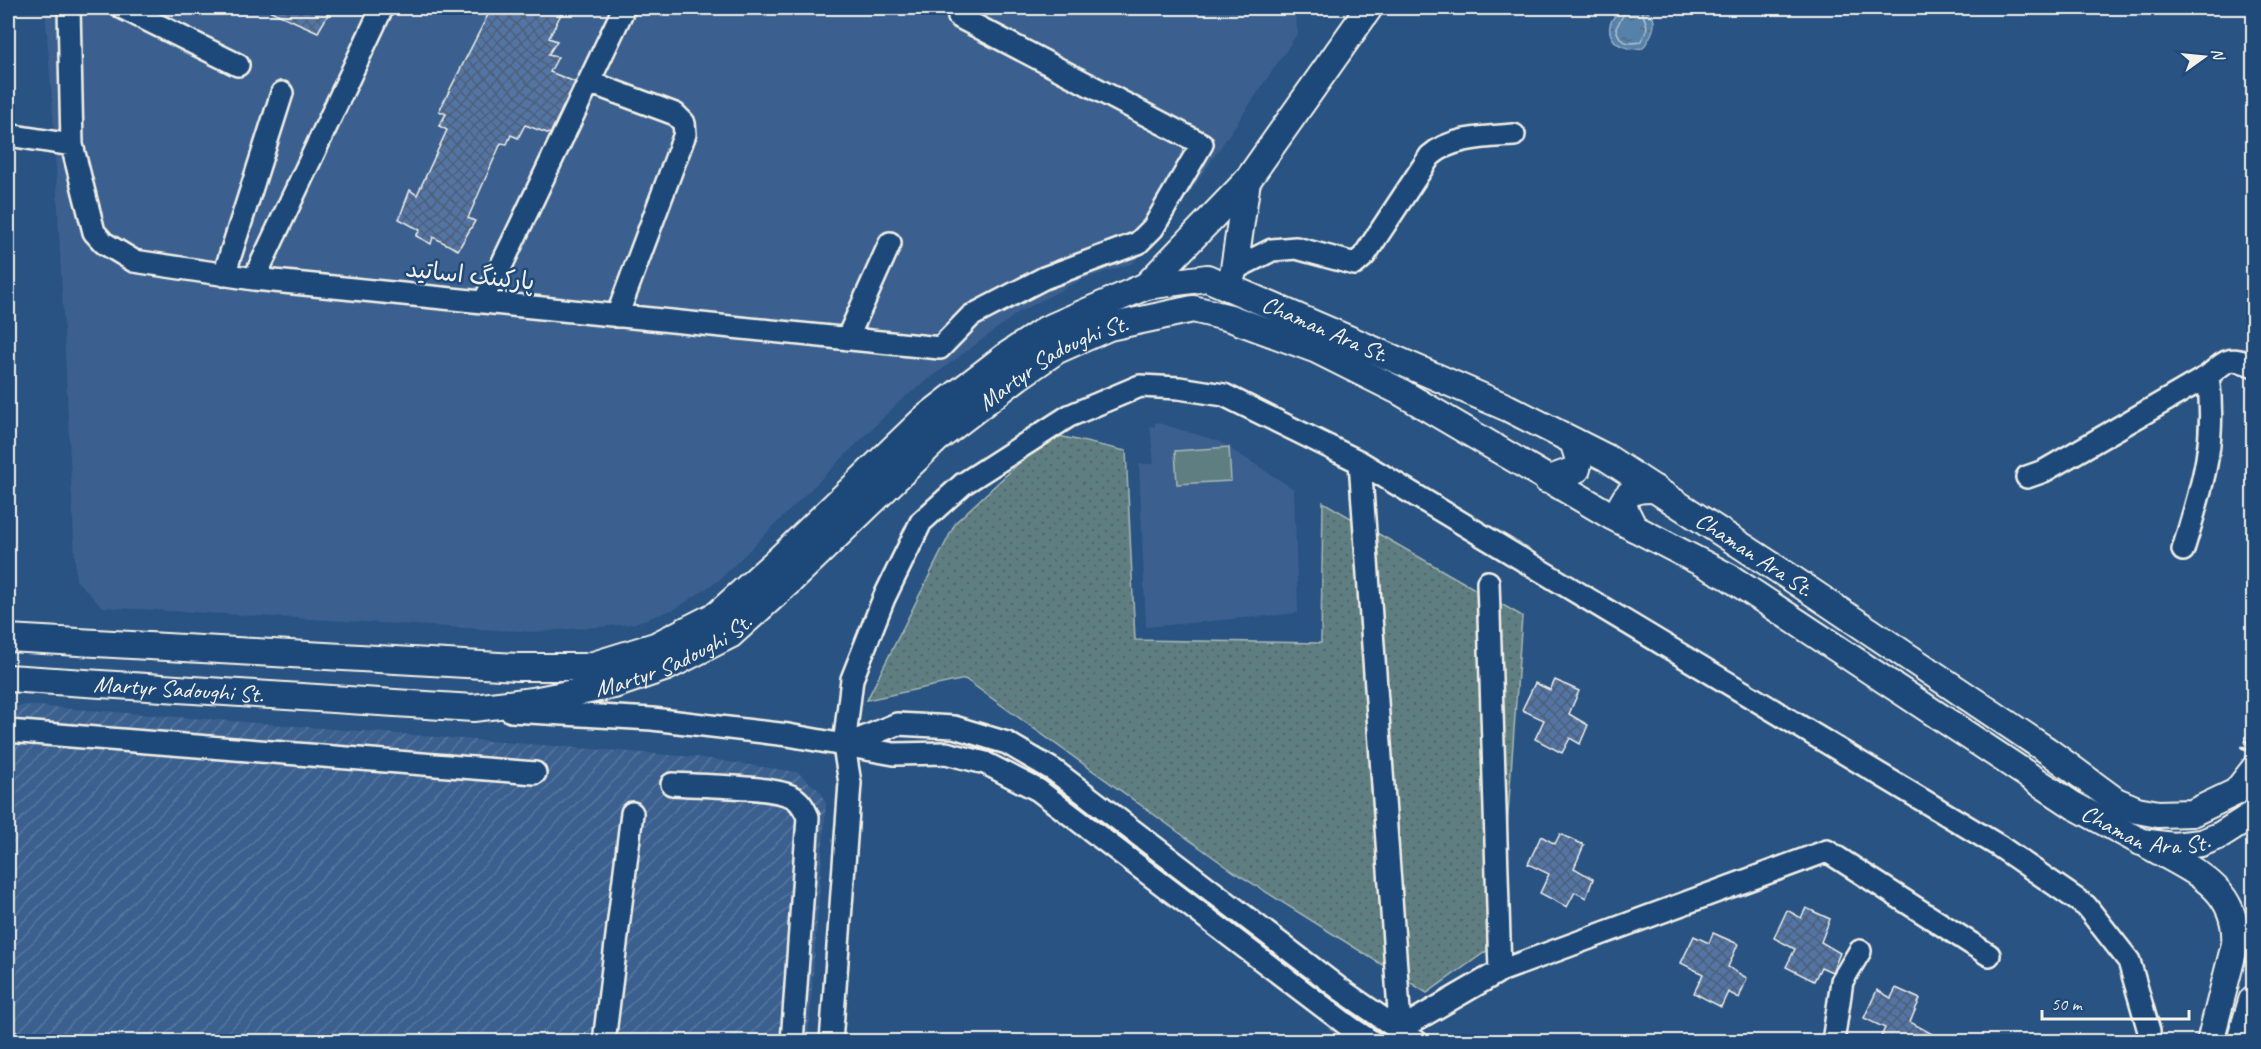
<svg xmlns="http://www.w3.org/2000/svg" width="2261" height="1049" font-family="Caveat,'Playpen Sans Arabic',sans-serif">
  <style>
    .built { fill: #3a608f }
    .industrial { fill: url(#industrial-furrows) }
    .green { fill: url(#green-dots); stroke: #a9b8b5; stroke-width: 1.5 }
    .pitch { fill: #5e7e82; stroke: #a9b8b5; stroke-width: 1.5 }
    .water { fill: url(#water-ripples); stroke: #96aec2; stroke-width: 1.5 }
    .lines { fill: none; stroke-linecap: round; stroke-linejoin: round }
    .shore { stroke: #b5c4cf; stroke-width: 1.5 }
    .building { fill: url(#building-cross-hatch); stroke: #f4f1e8; stroke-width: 1.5 }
    .minor-casing { stroke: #f4f1e8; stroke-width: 26 }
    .major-casing { stroke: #f4f1e8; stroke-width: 30 }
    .highway-casing { stroke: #f4f1e8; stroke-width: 34 }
    .path { stroke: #f4f1e8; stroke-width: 4; stroke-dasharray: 6 4.5; stroke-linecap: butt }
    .minor { stroke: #1f4a7a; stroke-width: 21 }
    .major { stroke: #1f4a7a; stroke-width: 26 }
    .highway { stroke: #1f4a7a; stroke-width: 30 }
    .labels { text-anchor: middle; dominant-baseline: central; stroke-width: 5; stroke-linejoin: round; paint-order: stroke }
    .street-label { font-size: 24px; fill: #f4f1e8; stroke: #1f4a7a }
  </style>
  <defs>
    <pattern id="industrial-furrows" width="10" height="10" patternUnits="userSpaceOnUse" patternTransform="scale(1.5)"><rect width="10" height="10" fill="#3a608f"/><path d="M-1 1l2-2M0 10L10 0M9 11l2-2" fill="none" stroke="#57779f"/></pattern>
    <pattern id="green-dots" width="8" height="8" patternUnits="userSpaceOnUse" patternTransform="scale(1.5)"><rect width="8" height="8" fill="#5e7e82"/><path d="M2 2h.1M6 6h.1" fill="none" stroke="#556667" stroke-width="1.8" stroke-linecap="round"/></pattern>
    <pattern id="water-ripples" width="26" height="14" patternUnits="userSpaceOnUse" patternTransform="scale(1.5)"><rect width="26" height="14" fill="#5781a9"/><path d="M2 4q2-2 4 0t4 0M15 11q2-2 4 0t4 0" fill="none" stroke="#516a81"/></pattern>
    <pattern id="building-cross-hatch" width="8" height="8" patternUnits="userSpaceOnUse" patternTransform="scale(1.5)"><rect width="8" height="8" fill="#5375a5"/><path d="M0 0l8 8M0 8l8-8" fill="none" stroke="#4e5e76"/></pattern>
  </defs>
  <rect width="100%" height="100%" fill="#295383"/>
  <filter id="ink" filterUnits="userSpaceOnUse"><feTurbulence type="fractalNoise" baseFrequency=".0167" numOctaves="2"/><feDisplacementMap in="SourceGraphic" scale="12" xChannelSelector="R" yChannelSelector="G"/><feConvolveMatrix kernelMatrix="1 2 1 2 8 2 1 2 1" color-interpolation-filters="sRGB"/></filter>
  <g filter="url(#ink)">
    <path class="built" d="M45 8H1294L1298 33 1163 232 1133 263 1081 280 1019 312 901 400 719 580 675 609 632 624 535 632 102 607 76 580 54 128Z
      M1155 422 1218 441 1294 489 1298 613 1146 627 1139 464H1154L1150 426 1155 427Z"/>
    <path class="industrial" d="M24 705 696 757 797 772 821 792 826 804 808 1041H8V708Z"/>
    <path class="green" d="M1050 434 1126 451 1135 640 1321 643 1323 502 1522 616 1499 942 1427 993 1234 872 965 679 867 700 956 522Z"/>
    <path class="pitch" d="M1229 447 1231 481 1177 484 1175 451Z"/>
    <path class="water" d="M1626 8C1658 8 1661 23 1643 48 1609 54 1597 21 1626 8Z"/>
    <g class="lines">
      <path class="shore" d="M1627 8 1616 28C1619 42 1627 45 1640 42 1653 25 1644 23 1641 8"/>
    </g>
    <path class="building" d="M264 8H332L318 32Z
      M497 8H564L549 38 557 41 548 55 558 57 550 72 575 82 550 134 525 125 518 138 511 135 507 144 501 143 468 218 475 221 458 250 433 237 431 244 416 236 420 230 399 219 410 190 417 195 447 130 439 126 446 114 439 111 490 11 496 13Z
      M1555 680 1579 691 1569 714 1588 725 1580 744 1570 738 1562 753 1535 739 1544 720 1522 710 1535 683 1550 690Z
      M1560 834 1584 845 1574 868 1593 879 1586 898 1575 892 1567 907 1540 893 1549 874 1528 864 1541 836 1555 844Z
      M1806 908 1830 919 1821 942 1840 953 1832 972 1821 967 1814 981 1786 967 1795 949 1774 938 1787 910 1801 918Z
      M1713 933 1738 944 1728 967 1747 978 1739 998 1728 992 1721 1007 1694 993 1703 974 1681 963 1694 936 1709 943Z
      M1896 988 1920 999 1910 1022 1945 1041H1879L1885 1028 1864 1018 1877 990 1891 998Z"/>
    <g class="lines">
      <defs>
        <path id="minor" d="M69 8 72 145 94 232 104 243 134 261 254 279 940 348 971 316 1044 278 1138 243 1153 228 1202 144 959 17
          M123 8 238 65
          M589 82 675 114 684 123 685 134 617 316
          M8 135 72 145
          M1234 269 1272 250 1296 248 1355 264 1364 256 1430 156C1451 137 1486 137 1514 135
          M224 275 282 93
          M254 279 382 8
          M484 302 624 8
          M847 339 890 243
          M1360 462 1401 1039
          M2027 477 2044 471 2208 376C2228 359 2229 356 2254 366
          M2183 550C2202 486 2217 444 2208 376
          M1488 582 1500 971
          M511 711 652 719 788 735 894 754 946 753 985 763 1038 790 1351 1028 1372 1042
          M8 731 535 773
          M844 746 897 724 954 727 1007 743 1055 771 1340 989 1417 1042
          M672 784C699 786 769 786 791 796 800 800 804 808 808 817L792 1042
          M1400 1029 1500 971 1827 851 1989 955
          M8 1041V1042
          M604 1042 632 813
          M831 1042 850 783 844 746 852 679 884 598 921 522 963 484 1069 416 1140 386 1179 388 1224 395 1360 462 1999 846 2086 906 2129 961 2149 1031 2148 1042
          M1833 1042 1842 981 1860 951"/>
        <g id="major">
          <path d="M1146 286 1247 181 1369 8"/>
          <path d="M1228 287 1234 269 1247 181"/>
          <path d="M1547 480 1577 469 1579 460 1573 441"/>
          <path d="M1634 528 1622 504C1629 489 1639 489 1655 489"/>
          <path id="s1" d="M8 638 518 667H587L655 646 718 614 779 559 924 419 1006 356 1045 330 1146 286 1207 278 1508 408 1607 458 1788 576 2048 751 2116 801 2137 810 2158 814 2192 813 2236 792 2254 769"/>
          <path id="s2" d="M8 678 473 708 533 701 614 685 667 667 730 635 792 579 937 439 1018 377 1057 350 1109 327 1193 309 1230 318 1317 350 1399 391 1613 517 1729 577 2073 805 2141 842 2173 846 2201 843 2221 835 2254 814"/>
          <path d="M2149 846C2192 870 2239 888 2235 944L2210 1042"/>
        </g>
        <path id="highway" d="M2242 1042 2254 1001"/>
      </defs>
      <use href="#minor" class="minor-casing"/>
      <use href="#major" class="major-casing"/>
      <use href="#highway" class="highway-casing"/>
      <path class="path" d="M2247 749 2242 747 2254 734"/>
      <use href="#minor" class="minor"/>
      <use href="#major" class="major"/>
      <use href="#highway" class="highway"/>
    </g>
  </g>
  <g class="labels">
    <g class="street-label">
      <text transform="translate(470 275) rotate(6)">پارکینگ اساتید</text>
      <text stroke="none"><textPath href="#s1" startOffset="1456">Chaman Ara St.</textPath></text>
      <text stroke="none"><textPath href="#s2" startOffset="1161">Martyr Sadoughi St.</textPath></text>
      <text stroke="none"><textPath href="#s1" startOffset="1942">Chaman Ara St.</textPath></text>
      <text stroke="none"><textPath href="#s2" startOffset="675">Martyr Sadoughi St.</textPath></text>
      <text stroke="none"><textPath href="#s2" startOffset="171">Martyr Sadoughi St.</textPath></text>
      <text stroke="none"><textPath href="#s2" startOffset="2406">Chaman Ara St.</textPath></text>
    </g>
  </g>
  <rect width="2261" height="1049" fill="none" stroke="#1f4a7a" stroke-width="30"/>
  <rect x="15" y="15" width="2231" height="1019" fill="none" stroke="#f4f1e8" stroke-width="2" filter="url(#ink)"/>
  <g transform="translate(2204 57) rotate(75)" stroke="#1f4a7a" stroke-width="4.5" paint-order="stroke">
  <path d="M0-4.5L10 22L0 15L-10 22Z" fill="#f4f1e8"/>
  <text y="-9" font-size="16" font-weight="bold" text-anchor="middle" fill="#f4f1e8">N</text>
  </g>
  <path d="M2042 1010v9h147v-9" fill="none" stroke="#f4f1e8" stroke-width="3"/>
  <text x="2051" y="1010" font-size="18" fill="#f4f1e8" stroke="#1f4a7a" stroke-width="4.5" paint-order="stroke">50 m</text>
</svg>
